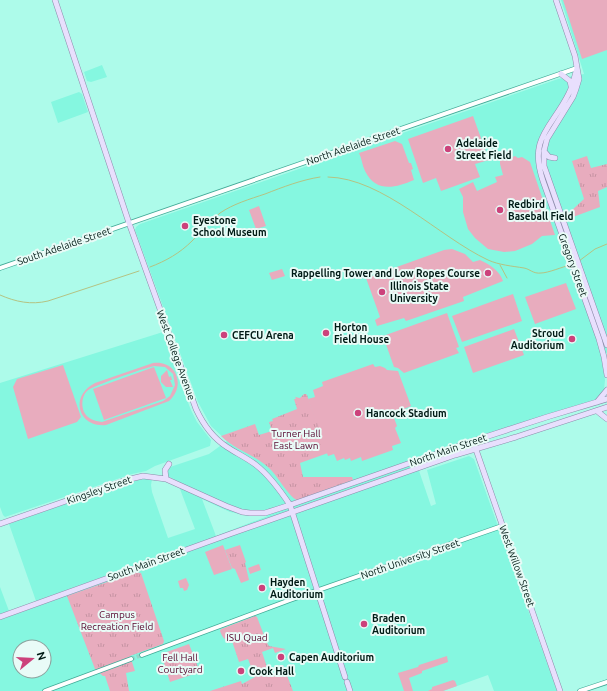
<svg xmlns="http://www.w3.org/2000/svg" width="607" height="691" font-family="Ubuntu,sans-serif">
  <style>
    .built { fill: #85f7e0; fill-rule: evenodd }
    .grass { fill: #e8acbe; fill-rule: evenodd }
    .park { fill: url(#park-tufts) }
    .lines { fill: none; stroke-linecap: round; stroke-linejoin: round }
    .stream { stroke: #b4c383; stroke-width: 1 }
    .minor-tunnel { stroke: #93d9ca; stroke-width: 4; stroke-dasharray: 4 2; stroke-linecap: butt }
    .minor-casing { stroke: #42aa97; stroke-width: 5.5 }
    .major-casing { stroke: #8c8caa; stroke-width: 6 }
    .minor { stroke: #fff; stroke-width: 4 }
    .major { stroke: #e8dffd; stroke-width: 5 }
    .poi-dot { fill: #cc427b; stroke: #e9fbf7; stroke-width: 1.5 }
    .labels { text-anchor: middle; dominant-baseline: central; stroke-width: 4; stroke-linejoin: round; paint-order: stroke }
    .poi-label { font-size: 10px; font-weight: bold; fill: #001a15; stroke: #e9fbf7; text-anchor: start }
    .street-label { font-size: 10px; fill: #001a15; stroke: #e9fbf7 }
    .park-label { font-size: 10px; fill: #55032b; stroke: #e9fbf7 }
  </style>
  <defs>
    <pattern id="park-tufts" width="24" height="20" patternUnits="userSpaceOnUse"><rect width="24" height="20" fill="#e8acbe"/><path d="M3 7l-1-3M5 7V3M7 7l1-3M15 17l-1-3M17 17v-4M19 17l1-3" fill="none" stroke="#c593a2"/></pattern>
  </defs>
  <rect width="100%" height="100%" fill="#adfbea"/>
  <path class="built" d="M561 0H607V353L601 356 605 380 604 390 598 399 589 403 415 459 431 506 436 504 427 470 469 456 474 459 557 691H494L488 675 443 691H0V620L121 576 119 571 36 601 9 524 128 482 145 479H152L151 485 152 492 168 538 195 529 177 481 168 476 167 471 170 467 209 454 227 441 211 426 198 402 135 230 136 227 140 224 558 79 584 74ZM202 499 230 512 250 516H268L216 536ZM20 647H44V671H20Z
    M102 65 107 77 91 82 87 81 84 72Z
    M79 92 82 94 88 112 58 123 51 102Z
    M163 332 177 375 191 410 197 422 211 440 210 446 155 466 146 471 132 474 5 517 3 515 0 507V383Z
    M0 587 9 611 0 614Z"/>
  <path class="grass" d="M563 0H607V50L582 59Z
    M473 116 489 160 475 164 480 177 441 191 436 178 423 183 408 139Z
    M395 141 402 144 409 163H411L413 169 411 170 414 180C395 188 376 193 365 171 362 165 362 159 359 153Z
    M503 156 505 160 515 156 518 158 522 157 530 162 555 235 542 236 532 244 515 251 504 252 488 249 475 238 468 229 463 212V197L459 189 473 182 477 191 497 182 495 177 503 175 500 164V158Z
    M259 206 266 226 256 229 249 210Z
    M452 249 465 254 473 262 480 260C489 264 500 271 503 281L463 297 464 301 406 321 404 318 377 326 375 320 380 317 366 278 444 250Z
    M282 269 285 276 272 280 269 273Z
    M566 283 576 309 535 324 525 297Z
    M513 294 522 321 462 342 452 316Z
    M447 313 459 347 456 348 459 353 404 373 398 368 394 367 383 336Z
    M514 329 524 355 473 373 464 347Z
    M153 363C177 360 186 386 169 401L106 425C78 428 69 396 95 383ZM154 366 165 367 173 374 175 385 170 396 163 401 102 422C94 421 88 419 84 412 81 405 82 396 87 391 94 385 142 369 154 366Z
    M373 364 375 367 380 366 385 368 387 370 398 371 411 406 404 409 403 415 394 418 397 426 395 428 401 443 392 446 393 450 362 461 361 457 351 461 350 458 345 460 344 458 337 461 334 454 328 456 308 399 315 397 313 390 323 386 322 382Z
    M63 365 81 417 77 422 28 439 13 387 17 379Z
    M154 367 166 398 104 420 93 389Z
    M167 370 169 377 171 376 172 380H170L173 387H166L161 382V376Z
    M223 545 232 569 214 575 205 552Z
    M447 656 448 662 422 671V673L409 678 413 691H404L398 673 418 667 419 665Z
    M453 680 455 681 457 686 443 691H428L432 689V687Z"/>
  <path class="park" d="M587 156 591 168 607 164V187L598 191 600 207 573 217 571 211 584 199 572 161Z
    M304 394H306L307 395 328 453 300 463 303 477H352L353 480 297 500C289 497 278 477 271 470 256 455 235 450 221 436L255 424 259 435 272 431 269 422 273 421 272 419 297 409 294 399H296L295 397 300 398Z
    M240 545 246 562 245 563 249 580 241 583 235 569 232 568 225 550Z
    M259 564 261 570 250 574 248 568Z
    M136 572 141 573 164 641 163 644 130 656 135 671 126 673 129 691H110L105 676H103L95 669 67 596Z
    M186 578 189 585 187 590 184 591 183 588H180L178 581Z
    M255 616 257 617 267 643 269 646 286 649 275 653 273 648 262 652 270 676 281 672 280 666 283 665 293 691H210L241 681 242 684 255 677 248 659 239 662 232 641C225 640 223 639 220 631L221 629Z
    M189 644 200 672 170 682 161 654Z"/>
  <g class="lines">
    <path class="stream" d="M328 177C383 178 439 237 488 260 499 265 512 266 524 268 530 269 533 274 541 273 548 273 562 267 570 265
      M579 261 595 249 607 244
      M500 265 507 278
      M150 267C166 261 180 253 192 241 202 232 209 222 220 213 233 204 250 199 265 194 283 187 301 180 320 177
      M0 295C16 302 31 305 48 301L139 271"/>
    <path class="minor-tunnel" d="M131 659 142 655"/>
    <defs>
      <path id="minor" d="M0 268 577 68
        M142 655 290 600 502 526
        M45 691 131 659
        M580 691 607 682"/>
      <path id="major" d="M55 0 129 223 196 409C203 424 213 438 227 447 236 453 247 458 256 465 270 476 280 490 290 505L345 677
        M556 0 575 56 579 79 576 89 573 97 547 139 544 151V166L607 345
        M577 69C574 77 573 86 569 93 552 128 528 137 543 181L599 339 604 357 607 375
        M561 74 570 81 571 86
        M544 151 549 157 555 158
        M597 402 607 390
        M597 411 607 419
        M473 441 560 691
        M166 479 165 470 169 464
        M0 524 126 480 143 476 166 479 226 506 242 512 250 513H265L290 505 473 441 547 417 607 399
        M0 617 230 534 455 455 516 437 607 407
        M347 682 350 691"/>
    </defs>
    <use href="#minor" class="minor-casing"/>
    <use href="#major" class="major-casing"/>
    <use href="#minor" class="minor"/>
    <use href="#major" class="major"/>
  </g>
  <g class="poi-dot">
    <circle cx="448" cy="149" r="4"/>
    <circle cx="500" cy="210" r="4"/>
    <circle cx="185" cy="226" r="4"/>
    <circle cx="488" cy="273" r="4"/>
    <circle cx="382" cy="292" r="4"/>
    <circle cx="326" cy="333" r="4"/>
    <circle cx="224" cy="335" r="4"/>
    <circle cx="572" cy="339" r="4"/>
    <circle cx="358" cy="413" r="4"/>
    <circle cx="262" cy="588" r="4"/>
    <circle cx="364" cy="624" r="4"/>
    <circle cx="281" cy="657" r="4"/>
    <circle cx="241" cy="671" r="4"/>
  </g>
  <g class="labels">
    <g class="poi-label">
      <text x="456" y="143">Adelaide<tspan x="456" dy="12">Street Field</tspan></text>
      <text x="508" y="204">Redbird<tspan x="508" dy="12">Baseball Field</tspan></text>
      <text x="193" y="220">Eyestone<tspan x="193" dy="12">School Museum</tspan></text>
      <text x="480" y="273" text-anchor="end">Rappelling Tower and Low Ropes Course</text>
      <text x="390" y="286">Illinois State<tspan x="390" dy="12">University</tspan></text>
      <text x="334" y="327">Horton<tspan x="334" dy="12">Field House</tspan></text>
      <text x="564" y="333" text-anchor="end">Stroud<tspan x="564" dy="12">Auditorium</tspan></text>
      <text x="232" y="335">CEFCU Arena</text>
      <text x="366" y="413">Hancock Stadium</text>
      <text x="270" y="582">Hayden<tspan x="270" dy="12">Auditorium</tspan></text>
      <text x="372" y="618">Braden<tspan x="372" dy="12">Auditorium</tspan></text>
      <text x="289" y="657">Capen Auditorium</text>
      <text x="249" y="671">Cook Hall</text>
    </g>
    <g class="street-label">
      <text transform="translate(353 146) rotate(-19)">North Adelaide Street</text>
      <text transform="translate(64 246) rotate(-19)">South Adelaide Street</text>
      <text transform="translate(573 265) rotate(70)">Gregory Street</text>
      <text transform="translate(176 355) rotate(70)">West College Avenue</text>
      <text transform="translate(448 450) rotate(-19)">North Main Street</text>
      <text transform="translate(99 490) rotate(-19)">Kingsley Street</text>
      <text transform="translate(410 559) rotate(-19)">North University Street</text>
      <text transform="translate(146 564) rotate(-20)">South Main Street</text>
      <text transform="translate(517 566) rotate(70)">West Willow Street</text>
    </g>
    <g class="park-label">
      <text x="296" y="433">Turner Hall<tspan x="296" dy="12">East Lawn</tspan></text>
      <text x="117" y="614">Campus<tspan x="117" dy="12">Recreation Field</tspan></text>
      <text x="247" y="637">ISU Quad</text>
      <text x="180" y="657">Fell Hall<tspan x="180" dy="12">Courtyard</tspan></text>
    </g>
  </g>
  <g transform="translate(32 659) rotate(72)"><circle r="19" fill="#e9fbf7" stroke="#8ca19d"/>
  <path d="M0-3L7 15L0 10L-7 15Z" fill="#cc427b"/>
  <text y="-6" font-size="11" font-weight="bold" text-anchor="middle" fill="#001a15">N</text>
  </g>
</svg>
